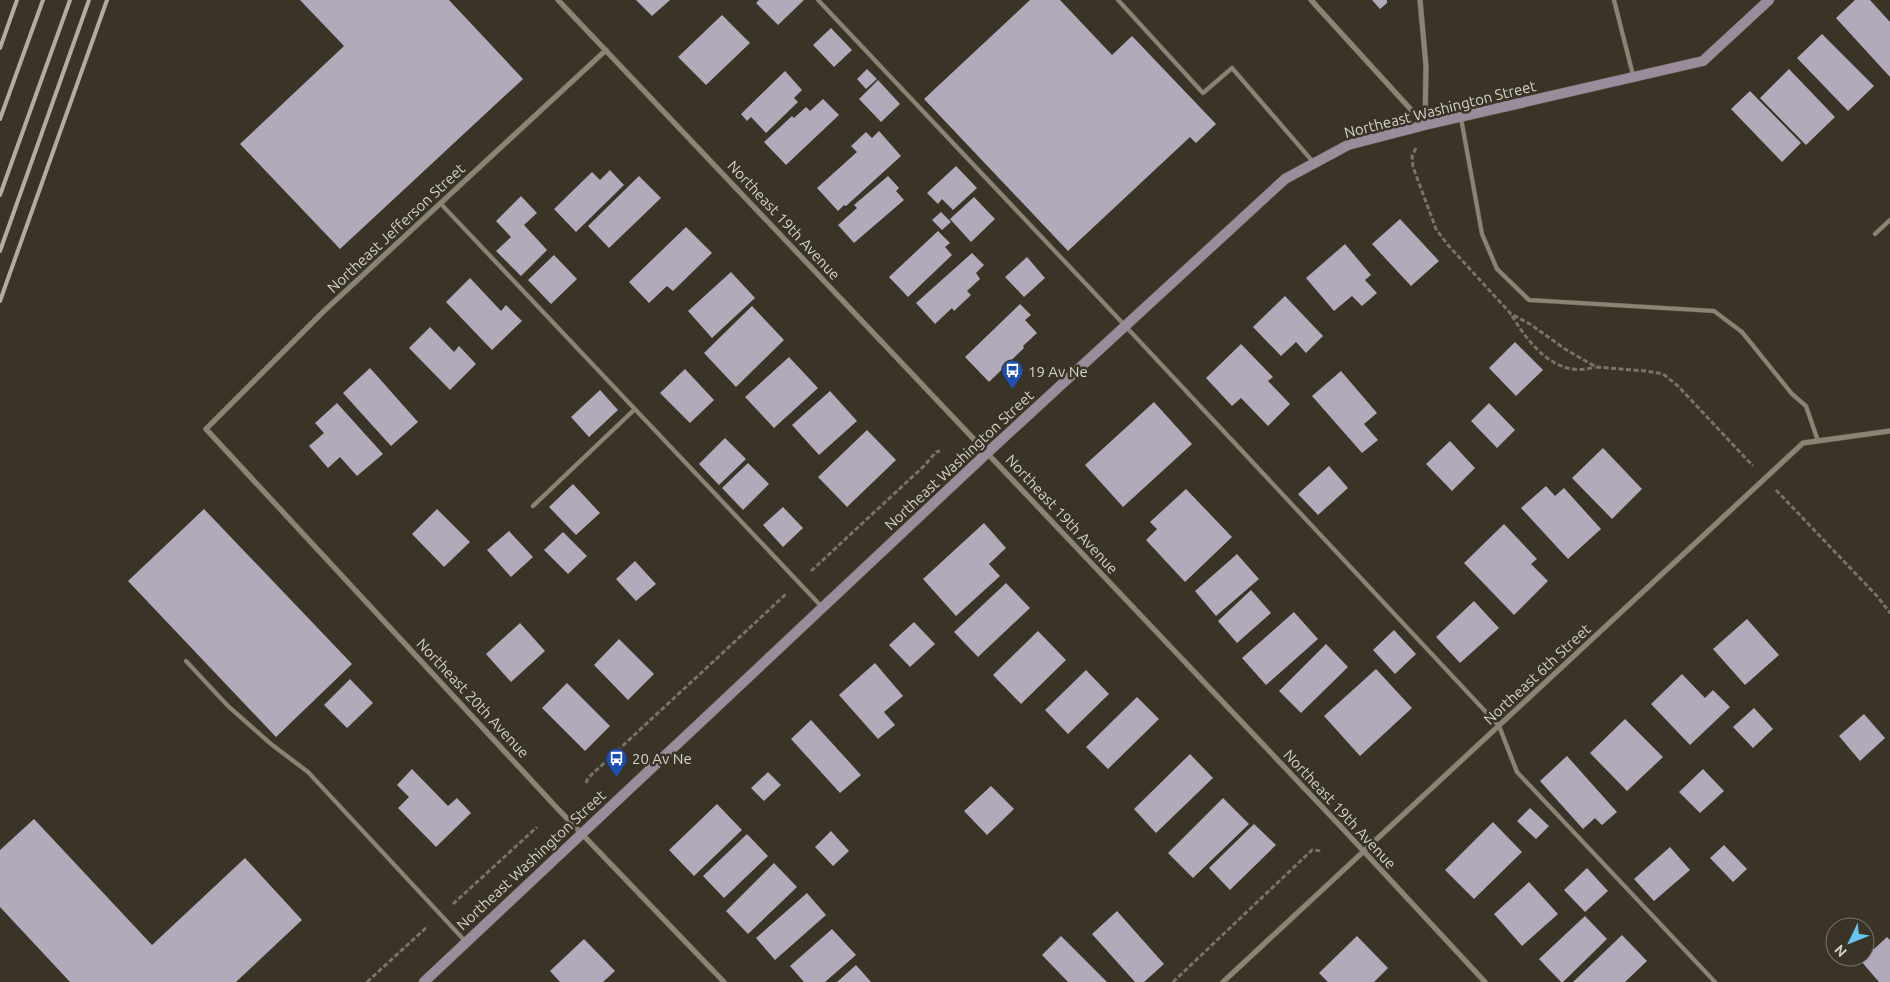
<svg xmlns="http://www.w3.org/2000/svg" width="1890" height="982" font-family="Ubuntu,sans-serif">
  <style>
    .building { fill: #b2aabb }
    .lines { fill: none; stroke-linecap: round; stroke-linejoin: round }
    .lane-casing { stroke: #565346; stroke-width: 5 }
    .street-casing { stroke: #565346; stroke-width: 6 }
    .secondary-casing { stroke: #565346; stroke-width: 11 }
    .path { stroke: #777367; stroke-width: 3; stroke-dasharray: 5 2.5; stroke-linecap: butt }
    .lane { stroke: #898473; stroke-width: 4 }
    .street { stroke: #898473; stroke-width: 5 }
    .secondary { stroke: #9b8c9b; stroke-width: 10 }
    .rail { stroke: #b1ada3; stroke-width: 4 }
    .labels { text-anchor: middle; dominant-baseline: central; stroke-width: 5; stroke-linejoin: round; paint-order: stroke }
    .street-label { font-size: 15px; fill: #d5d2c9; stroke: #393426 }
    .poi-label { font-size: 15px; fill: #d5d2c9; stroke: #393426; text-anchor: start }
  </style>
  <rect width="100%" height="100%" fill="#393426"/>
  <path class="building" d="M300 0H449L523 79 340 249 240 144 344 46Z
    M636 0H670L652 16Z
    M759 0H804L778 25 756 3Z
    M1030 0H1060L1112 55 1132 36 1216 124 1196 143 1190 137 1068 251 924 99Z
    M1372 0H1387V3L1380 9Z
    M1855 0H1870L1890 22V77L1836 18Z
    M722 15 750 43 706 85 678 57Z
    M831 28 852 50 834 67 813 45Z
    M1822 34 1874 86 1848 111 1797 58Z
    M867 69 877 79 866 89 857 79Z
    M1789 69 1835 117 1806 145 1760 98Z
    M785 71 802 90 794 98 798 102 766 133 751 117 747 121 741 114Z
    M878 80 900 104 881 122 859 99Z
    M1750 91 1801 143 1782 162 1731 109Z
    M823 99 839 115 786 165 764 142 792 116 794 118 806 107 810 111Z
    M879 131 901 156 846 206 844 205 838 211 817 188 857 152 851 146 866 132 872 138Z
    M956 166 977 188 953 210 942 199 938 204 927 193Z
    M610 170 624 185 576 232 554 209 592 172 600 180Z
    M639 176 661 198 609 248 588 226Z
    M888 176 899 188 896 191 904 200 854 243 838 225 857 208 854 205Z
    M521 196 537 213 524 225 547 250 521 276 496 251 511 237 496 221Z
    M974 197 995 219 971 242 950 219Z
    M941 212 951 222 942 230 932 220Z
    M1400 219 1439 261 1411 286 1372 244Z
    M686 227 712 253 673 291 667 286 649 303 629 282Z
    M938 231 950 243 945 247 952 255 908 297 889 277Z
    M1345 244 1371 275 1365 280 1377 293 1362 306 1352 296 1334 311 1306 278Z
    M972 253 984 265 976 273 980 279 967 291 971 295 954 311 952 308 935 324 916 303Z
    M554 255 577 279 551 304 528 280Z
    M1027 257 1045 278 1024 297 1005 277Z
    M731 272 755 298 712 338 688 311Z
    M470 278 501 311 506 305 522 321 492 350 446 302Z
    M1285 296 1323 336 1306 353 1296 342 1281 356 1253 327Z
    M1020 304 1031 315 1025 320 1037 333 1023 346 1024 348 989 382 965 357Z
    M752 306 784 340 736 387 704 353Z
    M430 327 454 352 459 346 476 364 450 390 409 348Z
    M1515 342 1543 370 1516 396 1489 368Z
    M1241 344 1273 377 1268 381 1290 404 1268 426 1241 398 1232 406 1206 378Z
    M789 357 818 388 774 428 745 397Z
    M370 368 418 422 391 446 343 393Z
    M685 369 714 400 690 423 660 393Z
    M1341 371 1377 413 1364 424 1378 440 1362 453 1312 396Z
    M600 390 618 410 589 437 571 417Z
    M830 391 857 421 819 455 792 425Z
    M1154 402 1192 444 1123 507 1085 465Z
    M337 403 383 454 357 476 340 457 328 468 309 446 324 433 315 423Z
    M1489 403 1515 430 1497 448 1471 421Z
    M867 430 896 460 847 507 818 477Z
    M725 438 746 459 719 485 699 464Z
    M1450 441 1475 468 1452 491 1426 464Z
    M1603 448 1642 489 1612 519 1572 478Z
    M748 463 769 484 743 510 722 488Z
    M1329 466 1348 488 1318 515 1298 494Z
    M573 484 600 513 576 535 549 507Z
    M1546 486 1555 496 1564 488 1601 529 1568 559 1521 508Z
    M1186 489 1232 537 1185 582 1146 540 1157 529 1150 522Z
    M783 507 803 528 783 547 763 525Z
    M204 509 352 664 276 737 128 581Z
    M437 509 470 542 444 567 412 534Z
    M984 523 1006 548 989 564 1000 576 956 616 923 579Z
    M1504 524 1537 559 1531 564 1548 581 1514 615 1464 563Z
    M509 531 533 557 511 577 487 550Z
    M563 532 587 556 568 574 544 550Z
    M1237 554 1259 579 1216 616 1195 591Z
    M635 561 656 584 636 601 616 579Z
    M1006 583 1030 608 978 657 954 632Z
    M1251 590 1271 613 1237 643 1218 621Z
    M1474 601 1499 628 1460 663 1436 637Z
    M1294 612 1318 639 1266 685 1242 658Z
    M1747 619 1779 655 1745 685 1713 649Z
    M914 622 935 644 910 667 889 645Z
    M520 623 545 651 511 682 486 654Z
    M1394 630 1416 654 1395 674 1373 650Z
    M1038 631 1066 660 1021 704 993 675Z
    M619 639 654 674 628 700 594 665Z
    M1326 644 1348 667 1301 713 1279 691Z
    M875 663 903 696 884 712 895 725 878 739 839 695Z
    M1376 669 1412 708 1360 756 1324 716Z
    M1086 670 1109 694 1068 734 1045 710Z
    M1682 674 1705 698 1713 690 1730 707 1690 745 1651 704Z
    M350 679 373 703 347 728 324 705Z
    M567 683 610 726 585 751 542 708Z
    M1137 697 1159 719 1108 769 1086 747Z
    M1754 708 1773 729 1753 748 1733 727Z
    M1864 714 1885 738 1860 761 1839 736Z
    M1625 719 1663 757 1627 791 1590 753Z
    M811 720 861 775 840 793 791 739Z
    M1190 754 1213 778 1156 833 1134 809Z
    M1567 756 1617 812 1602 825 1595 818 1583 829 1540 781Z
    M412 769 448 806 457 798 471 813 436 847 398 808 409 797 397 785Z
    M1703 769 1724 791 1700 813 1679 792Z
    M768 772 781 785 764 801 751 788Z
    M991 786 1014 809 987 835 964 811Z
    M1223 798 1249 824 1193 878 1168 853Z
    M717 804 742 830 694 876 669 850Z
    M1530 808 1549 826 1536 839 1517 821Z
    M34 819 152 945 245 858 302 920 236 982H70L0 907V850Z
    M1493 822 1522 852 1474 899 1445 870Z
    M1254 824 1276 845 1230 890 1209 868Z
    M831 831 849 851 833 866 815 847Z
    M747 834 768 856 724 898 703 876Z
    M1724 845 1747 869 1733 882 1710 858Z
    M1670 847 1690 870 1654 901 1634 879Z
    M774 863 797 887 748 934 726 911Z
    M1587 868 1608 891 1585 912 1564 890Z
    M1529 882 1558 914 1522 946 1494 914Z
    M807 893 826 915 775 960 756 938Z
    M1117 911 1164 964 1144 982H1135L1092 934Z
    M1585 916 1607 939 1563 982H1561L1539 959Z
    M832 929 856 955 825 982H804L790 966Z
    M1622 935 1647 961 1625 982H1573Z
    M1061 936 1107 982H1068L1042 955Z
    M1357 936 1388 968 1374 982H1328L1319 973Z
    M1887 937 1890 940V982H1879L1861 961Z
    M584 939 615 971 603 982H560L550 971Z
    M856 965 871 982H837Z"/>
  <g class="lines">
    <defs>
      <path id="lane" d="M818 0 1101 300 1499 726 1517 772 1715 982
        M1118 0 1203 93 1232 68 1314 163
        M1614 0 1633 75
        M1461 118 1482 234 1497 269 1529 300 1714 311 1742 332 1792 394 1806 406 1818 441
        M441 204 822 607
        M1875 234 1890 220
        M533 506 635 409
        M186 661 228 706 271 744 308 772 466 942"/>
      <path id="street" d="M558 0 1344 830 1485 982
        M1311 0 1425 125
        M1420 0 1426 66 1425 125
        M606 50 323 312 206 429 557 808 724 982
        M1223 982 1803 443 1890 431"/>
      <path id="secondary" d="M424 982 987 453 1285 179 1348 145 1425 125 1703 61 1769 0"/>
    </defs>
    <use href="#lane" class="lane-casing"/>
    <use href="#street" class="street-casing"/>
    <use href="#secondary" class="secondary-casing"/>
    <path class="path" d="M1416 148 1412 156 1413 167 1436 229 1448 245 1511 314 1530 324 1565 349 1596 367 1646 371 1663 374 1678 386 1753 466
      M1512 316C1530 345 1556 379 1595 367
      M1776 490 1877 596 1890 613
      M811 571 924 466 936 452 940 451
      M586 783 588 778 786 594
      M453 904 537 827
      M367 982 428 926
      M1173 982 1312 850 1322 851"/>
    <use href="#lane" class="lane"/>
    <use href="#street" class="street"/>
    <use href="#secondary" class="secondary"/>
    <path class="rail" d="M0 48 17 0
      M0 119 43 0
      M0 195 70 0
      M0 251 89 0
      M0 301 107 0"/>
  </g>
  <defs>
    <symbol id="bus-pin" viewBox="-11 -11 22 30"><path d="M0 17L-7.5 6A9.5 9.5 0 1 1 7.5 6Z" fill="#1a4fb4" stroke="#393426"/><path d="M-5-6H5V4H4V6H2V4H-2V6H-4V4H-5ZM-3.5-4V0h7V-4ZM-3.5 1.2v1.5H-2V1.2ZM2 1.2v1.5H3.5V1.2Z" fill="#fff"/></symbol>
  </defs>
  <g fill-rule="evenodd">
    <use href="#bus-pin" x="1000" y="358" width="25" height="34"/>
    <use href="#bus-pin" x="604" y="746" width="25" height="34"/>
  </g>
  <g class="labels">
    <g class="street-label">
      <text transform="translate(1440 109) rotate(-14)">Northeast Washington Street</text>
      <text transform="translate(784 220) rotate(47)">Northeast 19th Avenue</text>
      <text transform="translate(396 228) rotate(-43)">Northeast Jefferson Street</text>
      <text transform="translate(959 460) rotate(-43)">Northeast Washington Street</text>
      <text transform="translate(1062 514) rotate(47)">Northeast 19th Avenue</text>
      <text transform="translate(1537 674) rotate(-43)">Northeast 6th Street</text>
      <text transform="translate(473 698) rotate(47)">Northeast 20th Avenue</text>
      <text transform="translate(1340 809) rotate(47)">Northeast 19th Avenue</text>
      <text transform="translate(531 860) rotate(-43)">Northeast Washington Street</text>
    </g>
    <g class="poi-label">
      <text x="1028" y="371">19 Av Ne</text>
      <text x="632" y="758">20 Av Ne</text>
    </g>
  </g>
  <g transform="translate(1850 942) rotate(227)"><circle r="24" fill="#393426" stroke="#777367"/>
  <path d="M0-4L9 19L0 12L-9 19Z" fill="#66c4ef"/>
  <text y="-8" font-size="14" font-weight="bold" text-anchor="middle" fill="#d5d2c9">N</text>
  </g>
</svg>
